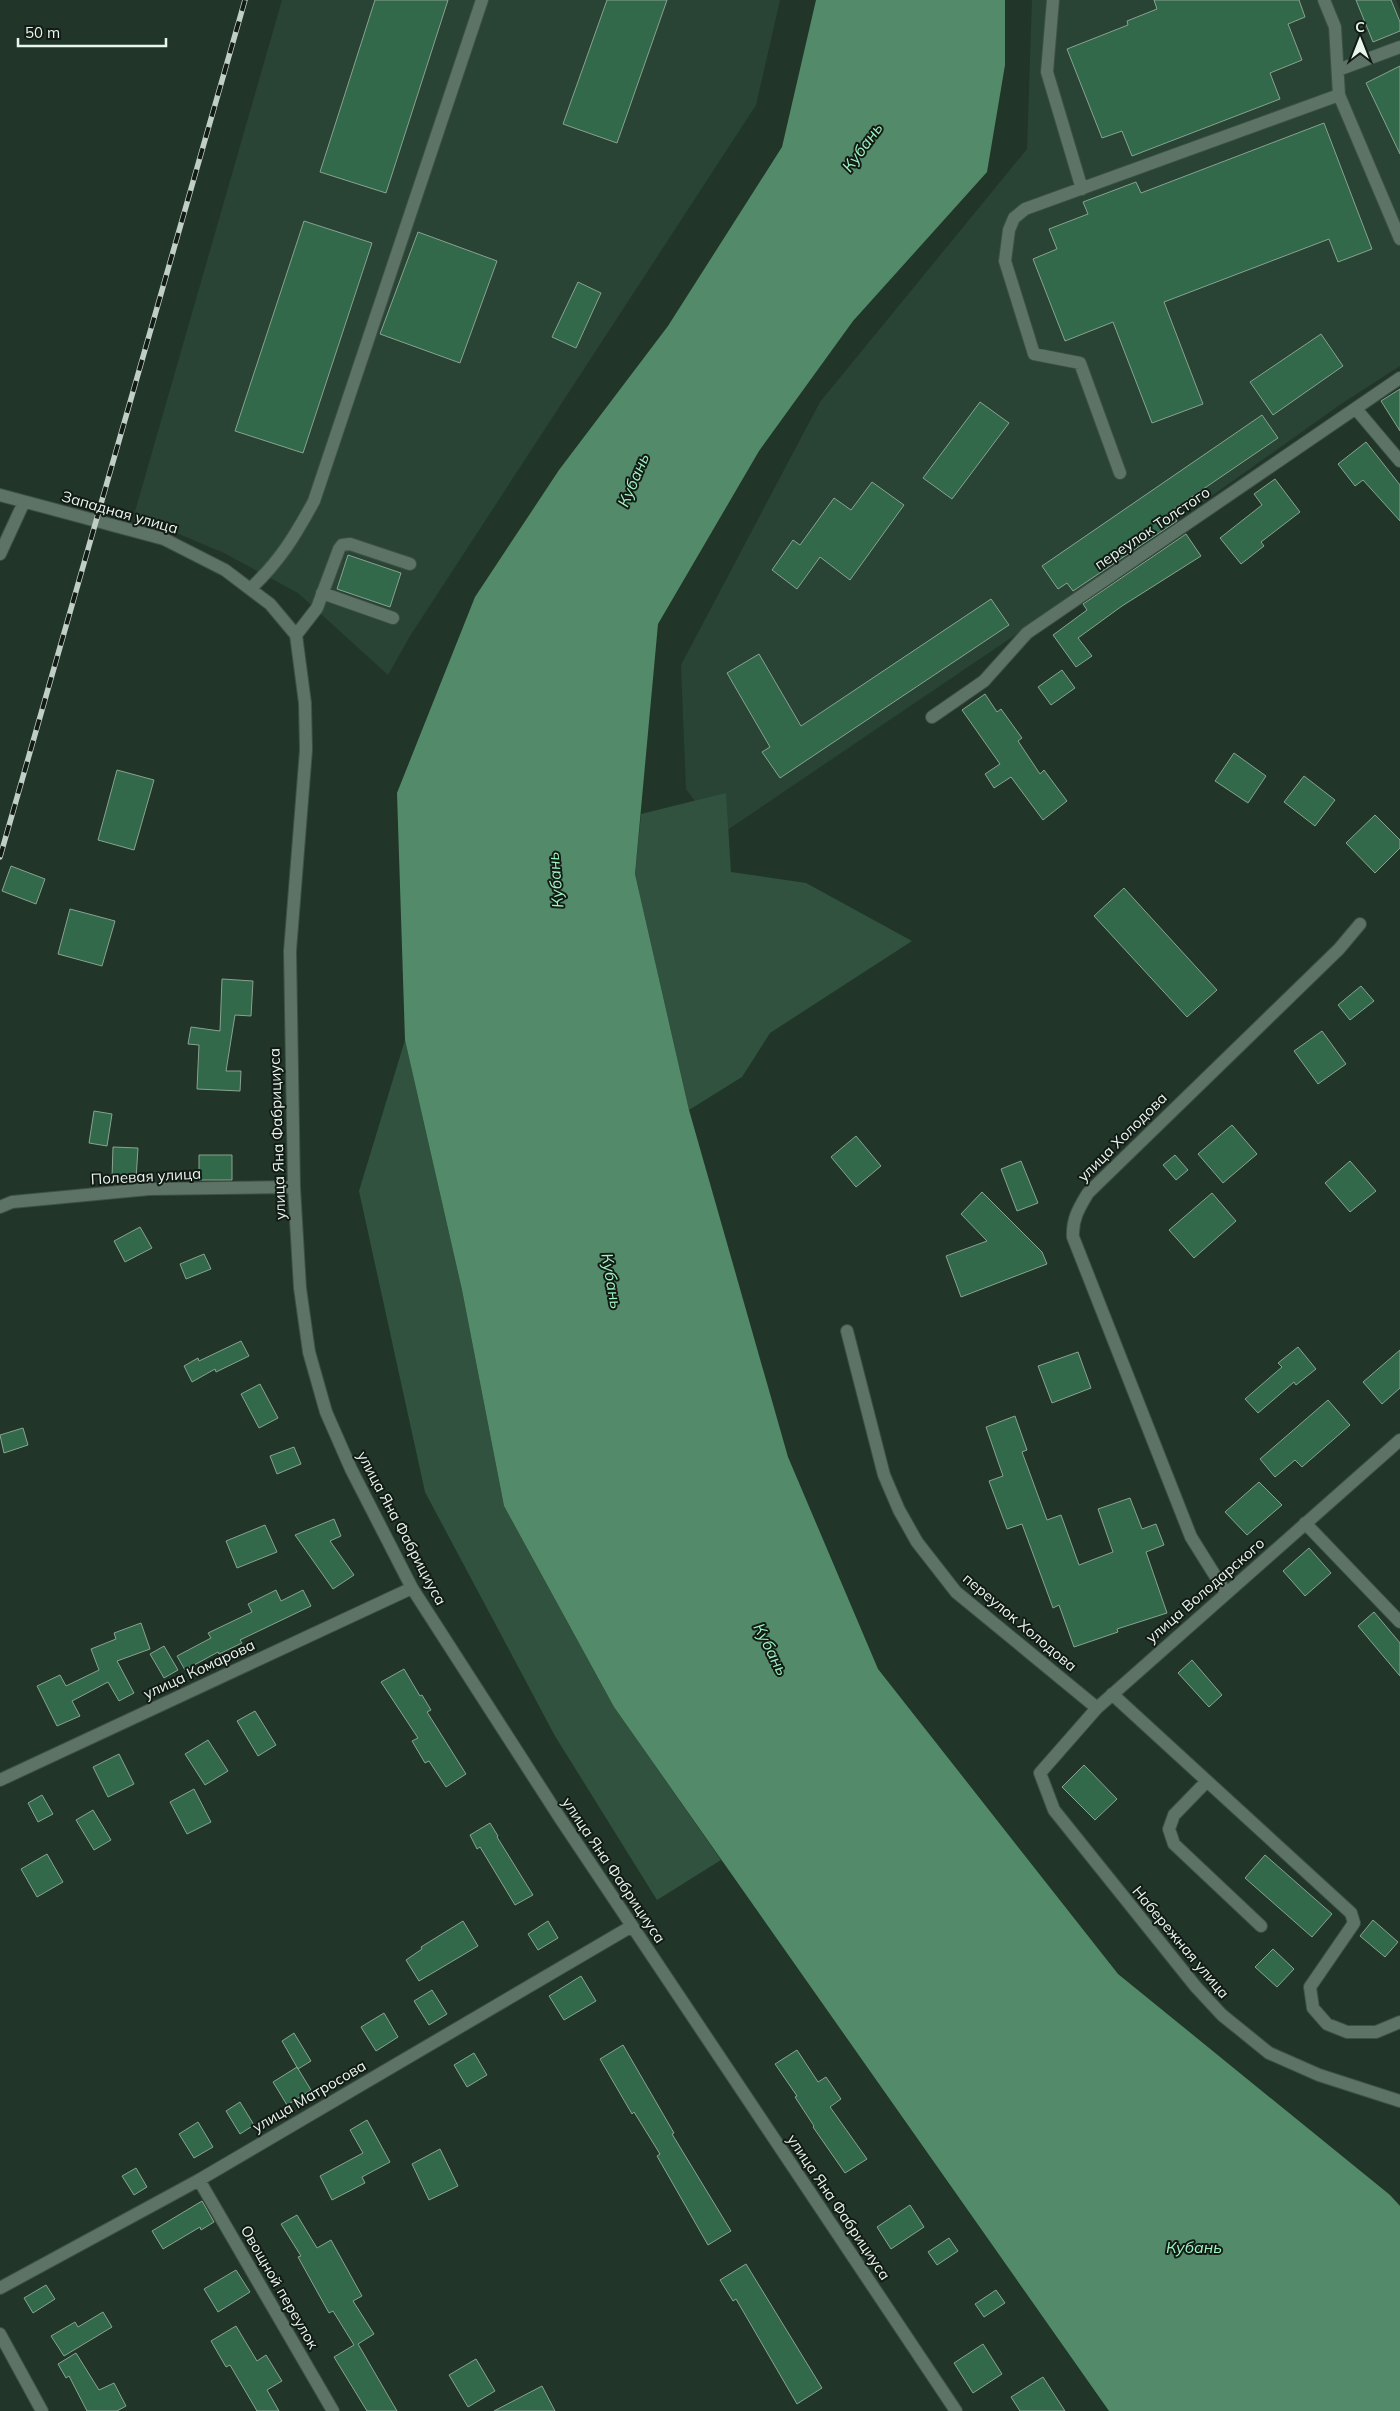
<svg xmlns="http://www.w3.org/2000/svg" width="1400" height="2411" font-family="Mulish,sans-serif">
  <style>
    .built { fill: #294434 }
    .green { fill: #30523e }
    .water { fill: #538b6a }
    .building { fill: #31694a; stroke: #8aa292 }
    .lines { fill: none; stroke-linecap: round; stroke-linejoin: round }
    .minor-casing { stroke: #3d5145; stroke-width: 14 }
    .minor { stroke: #5c7365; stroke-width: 12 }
    .rail-casing { stroke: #c0cfc6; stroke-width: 5.5 }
    .rail { stroke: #121b15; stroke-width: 4; stroke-dasharray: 11; stroke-linecap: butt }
    .labels { text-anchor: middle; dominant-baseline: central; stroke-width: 4; stroke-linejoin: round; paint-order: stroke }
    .street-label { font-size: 15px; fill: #e9f6ee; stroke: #121b15 }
    .water-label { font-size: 16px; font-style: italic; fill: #a0f5c2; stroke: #121b15 }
  </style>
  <rect width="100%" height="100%" fill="#213629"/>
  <path class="built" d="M282 0H780L756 105 410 636 388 675 298 593 224 553 134 515Z
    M1032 0H1396L1400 10V366L1341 404 1037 620 720 835 686 789 681 665 820 402 1027 149Z"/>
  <path class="green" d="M726 793 731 872 806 883 912 941 770 1033 742 1077 689 1110 635 874 641 814Z
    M405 1040 462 1290 504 1506 614 1707 721 1860 657 1900 555 1736 425 1492 359 1191Z"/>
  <path class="water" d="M816 0H1005V65L987 172 853 321 759 451 658 624 635 874 689 1110 788 1457 878 1669 1118 1974 1390 2195 1400 2206V2411H1109L614 1707 504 1506 462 1290 405 1040 397 793 475 597 559 470 668 326 782 147Z"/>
  <path class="building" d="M375 0H448L386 193 320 172Z
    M607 0H667L617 143 563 124Z
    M1154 0H1299L1305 17 1288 24 1302 60 1270 73 1280 99 1132 156 1122 131 1102 138 1067 49 1128 25 1127 21 1157 9Z
    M1356 0H1391L1400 22V31L1373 42Z
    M1400 66V154L1366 83Z
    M1324 123 1372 249 1338 262 1329 239 1164 302 1203 404 1152 423 1113 322 1065 341 1033 259 1057 249 1049 229 1088 214 1083 202 1136 182 1141 193Z
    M304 221 372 243 303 453 235 431Z
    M418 232 497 261 460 363 380 334Z
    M578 282 601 293 576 348 552 337Z
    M1321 334 1343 366 1273 415 1250 382Z
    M1400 389V431L1381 401Z
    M980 402 1009 423 952 499 923 478Z
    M1262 415 1278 438 1171 511 1177 521 1073 591 1067 583 1058 589 1042 566Z
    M1366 442 1400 485V521L1363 480 1355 486 1338 464Z
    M1275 479 1300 512 1261 542 1264 546 1241 564 1220 538 1262 505 1254 494Z
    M872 482 904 505 850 580 820 557 797 589 772 570 793 540 800 545 834 498 851 510Z
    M1186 534 1201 556 1122 606 1078 638 1092 656 1076 667 1053 635 1087 610 1083 604Z
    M348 555 401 573 390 607 337 589Z
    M991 599 1009 625 780 778 762 752 770 747 727 673 759 654 801 726Z
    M1062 670 1075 688 1051 705 1038 687Z
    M985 694 997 712 1001 709 1022 738 1018 741 1040 774 1044 770 1067 801 1043 820 1011 777 994 788 985 774 1000 764 962 710Z
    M1234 753 1266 776 1248 803 1215 781Z
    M117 770 154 780 134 850 98 840Z
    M1304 776 1335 800 1315 826 1284 802Z
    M1375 815 1400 840V848L1375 873 1346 843Z
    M11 866 45 879 36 904 2 891Z
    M1124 888 1217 990 1187 1017 1094 916Z
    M70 909 115 921 102 966 58 954Z
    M222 979 253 981 251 1016 235 1015 226 1071H241L240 1091 197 1089 199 1045 188 1044 191 1027 220 1031Z
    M1361 986 1374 1001 1350 1020 1338 1005Z
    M1322 1031 1346 1064 1318 1084 1294 1051Z
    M94 1111 112 1114 107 1146 89 1143Z
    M1232 1125 1257 1154 1223 1183 1198 1154Z
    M856 1136 881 1166 856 1187 831 1157Z
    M113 1147 138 1148 136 1179 112 1178Z
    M199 1155H232V1180H199Z
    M1175 1155 1188 1170 1176 1180 1163 1165Z
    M1021 1161 1038 1203 1017 1211 1001 1169Z
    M1350 1161 1376 1191 1350 1212 1325 1183Z
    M982 1192 1042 1252 1047 1264 961 1297 946 1256 987 1241 961 1214Z
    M1212 1193 1236 1221 1194 1258 1169 1230Z
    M140 1227 152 1248 125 1262 114 1241Z
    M204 1254 211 1269 186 1279 180 1264Z
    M241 1341 249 1356 216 1372 215 1369 192 1382 184 1366 198 1358 199 1361Z
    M1298 1347 1316 1369 1296 1385 1294 1382 1258 1413 1245 1399 1282 1367 1278 1363Z
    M1400 1350V1388L1382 1404 1363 1382Z
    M1078 1352 1091 1388 1052 1403 1038 1366Z
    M260 1384 278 1418 259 1428 241 1394Z
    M1328 1400 1350 1425 1302 1467 1295 1460 1275 1477 1260 1459Z
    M1015 1416 1027 1450 1022 1452 1047 1520 1061 1515 1079 1565 1113 1552 1098 1509 1130 1498 1142 1529 1156 1524 1164 1545 1146 1552 1167 1613 1117 1629 1118 1632 1074 1647 1059 1605 1053 1608 1022 1524 1007 1529 989 1481 1003 1476 986 1427Z
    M23 1428 28 1445 4 1453 0 1435Z
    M294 1447 301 1464 277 1474 270 1456Z
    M1259 1482 1282 1505 1247 1535 1225 1512Z
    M334 1519 341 1536 330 1541 354 1575 333 1589 295 1535Z
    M265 1525 277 1552 237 1568 226 1541Z
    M1309 1548 1331 1573 1305 1596 1283 1571Z
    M276 1590 281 1601 303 1590 311 1606 240 1640 242 1643 219 1654 218 1652 185 1670 177 1656 211 1638 208 1633 252 1612 248 1604Z
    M1374 1612 1400 1643V1676L1358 1626Z
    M141 1623 150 1649 117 1661 134 1693 119 1701 108 1682 72 1701 80 1716 57 1726 37 1686 60 1675 66 1686 99 1670 91 1649 116 1639 114 1633Z
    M164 1646 178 1670 164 1678 150 1654Z
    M1192 1660 1222 1695 1209 1707 1178 1673Z
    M404 1669 420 1696 422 1695 431 1710 427 1712 466 1774 446 1787 429 1761 425 1763 412 1741 418 1738 381 1682Z
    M255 1711 276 1745 258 1756 237 1721Z
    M208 1740 228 1771 205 1785 185 1754Z
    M119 1754 134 1784 108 1797 93 1767Z
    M1084 1765 1117 1799 1095 1820 1062 1787Z
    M194 1789 211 1822 187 1834 170 1802Z
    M42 1795 53 1814 38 1822 28 1803Z
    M93 1810 111 1840 94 1850 76 1820Z
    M490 1823 498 1836 497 1837 533 1895 515 1905 480 1847 477 1849 470 1835Z
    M47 1854 63 1882 37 1897 21 1869Z
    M1265 1855 1332 1914 1312 1937 1245 1878Z
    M1373 1920 1398 1942 1385 1957 1360 1936Z
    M463 1921 478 1946 419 1981 406 1960 422 1949 421 1947Z
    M548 1921 558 1938 538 1950 528 1934Z
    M1273 1949 1294 1969 1277 1987 1255 1967Z
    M581 1976 596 2001 564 2020 549 1996Z
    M432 1990 447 2014 429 2025 414 2001Z
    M384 2013 398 2037 376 2051 361 2027Z
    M294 2033 311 2061 298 2069 282 2041Z
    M623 2045 674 2133 672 2134 731 2231 708 2245 657 2156 660 2154 634 2112 632 2114 600 2059Z
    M797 2050 818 2082 826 2077 841 2099 830 2107 867 2159 845 2173 813 2127 814 2126 795 2097 797 2096 775 2064Z
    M474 2053 487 2075 467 2087 454 2065Z
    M297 2067 311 2090 287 2105 273 2082Z
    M240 2102 254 2125 240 2134 226 2111Z
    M367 2120 390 2162 362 2177 365 2183 332 2200 320 2176 363 2153 350 2130Z
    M198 2122 213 2147 194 2158 179 2134Z
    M440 2149 458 2186 429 2200 412 2164Z
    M136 2168 147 2187 134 2195 122 2176Z
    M202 2201 214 2222 201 2230 200 2227 163 2249 152 2231Z
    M910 2205 924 2227 891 2249 877 2227Z
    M297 2215 317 2248 331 2240 362 2296 353 2301 374 2334 358 2344 397 2411H367L334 2357 354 2345 333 2311 329 2313 298 2257 301 2256 281 2224Z
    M949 2238 958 2251 937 2265 928 2252Z
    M746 2264 822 2388 797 2404 736 2299 733 2301 720 2280Z
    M236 2270 250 2292 218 2312 204 2289Z
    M46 2285 55 2299 33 2313 24 2298Z
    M996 2290 1005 2303 984 2317 975 2304Z
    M103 2312 112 2327 64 2356 51 2336 75 2322 78 2327Z
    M236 2326 257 2361 266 2355 282 2381 267 2390 279 2411H257L230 2365 226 2367 211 2341Z
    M983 2344 1002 2374 973 2393 954 2363Z
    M76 2353 99 2390 114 2383 126 2406 117 2411H87L69 2376 66 2378 58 2364Z
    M476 2359 495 2391 468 2407 449 2375Z
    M1043 2377 1065 2411H1020L1011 2397Z
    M542 2386 555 2411H494Z"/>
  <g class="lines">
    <defs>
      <path id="minor" d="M1053 0 1047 72 1082 189
        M1324 0 1335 27 1339 95 1400 239
        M1338 70 1400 47
        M1356 409 1400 461
        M1120 473 1080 363 1034 354 1005 261 1009 230 1014 218 1025 209 1339 95
        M0 495 164 539 225 570 270 604 296 635 305 703 306 750 290 951 294 1187 300 1288 309 1352 326 1412 351 1469 412 1588 560 1818 956 2411
        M0 554 24 502
        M250 589C280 561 295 536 314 501L482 0
        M322 593 393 618
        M296 635 317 608 339 549 342 545 350 544 410 564
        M932 717 984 681 1027 633 1400 378
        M0 1207 12 1202 149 1189 294 1187
        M847 1331 884 1475 899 1510 917 1542 956 1592 1097 1708
        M1400 1440 1097 1708 1040 1773 1054 1810 1196 1987 1222 2015 1269 2053 1319 2075 1400 2101
        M1305 1523 1400 1622
        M1226 1593 1191 1537 1073 1237C1072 1219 1079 1208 1088 1193L1339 949 1360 924
        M1112 1694 1351 1913 1354 1923 1310 1987 1313 2008 1327 2024 1347 2032H1376L1400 2022
        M0 1780 412 1588
        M1207 1781 1174 1815 1169 1829 1174 1844 1261 1926
        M199 2180 333 2411
        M0 2288 199 2180 632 1926
        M0 2334 42 2411"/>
    </defs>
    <use href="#minor" class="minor-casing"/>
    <use href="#minor" class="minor"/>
    <defs>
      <path id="rail" d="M0 857 245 0"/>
    </defs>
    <use href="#rail" class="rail-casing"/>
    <use href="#rail" class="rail"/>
  </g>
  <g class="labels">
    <g class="street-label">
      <text transform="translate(120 512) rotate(16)">Западная улица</text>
      <text transform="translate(1152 528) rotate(-34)">переулок Толстого</text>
      <text transform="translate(277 1134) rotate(-92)">улица Яна Фабрициуса</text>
      <text transform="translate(1122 1137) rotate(-45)">улица Холодова</text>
      <text transform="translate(146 1176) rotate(-3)">Полевая улица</text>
      <text transform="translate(402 1528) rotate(62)">улица Яна Фабрициуса</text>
      <text transform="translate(1205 1590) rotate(-41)">улица Володарского</text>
      <text transform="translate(1020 1622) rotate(40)">переулок Холодова</text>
      <text transform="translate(199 1669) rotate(-25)">улица Комарова</text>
      <text transform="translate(614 1870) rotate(56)">улица Яна Фабрициуса</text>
      <text transform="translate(1181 1942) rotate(50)">Набережная улица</text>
      <text transform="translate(309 2096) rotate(-30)">улица Матросова</text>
      <text transform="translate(839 2207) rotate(56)">улица Яна Фабрициуса</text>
      <text transform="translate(280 2287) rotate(60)">Овощной переулок</text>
    </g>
    <g class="water-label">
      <text transform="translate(862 147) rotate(-54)">Кубань</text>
      <text transform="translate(633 480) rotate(-67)">Кубань</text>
      <text transform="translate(555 880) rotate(-95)">Кубань</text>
      <text transform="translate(612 1281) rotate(80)">Кубань</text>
      <text transform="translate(771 1649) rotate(63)">Кубань</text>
      <text x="1194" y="2247">Кубань</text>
    </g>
  </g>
  <g transform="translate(1360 40)" stroke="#121b15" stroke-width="4" paint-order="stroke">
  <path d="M0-4L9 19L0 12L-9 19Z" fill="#e9f6ee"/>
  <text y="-8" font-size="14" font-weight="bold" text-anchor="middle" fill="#e9f6ee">С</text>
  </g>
  <path d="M18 38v8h148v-8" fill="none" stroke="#e9f6ee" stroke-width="2.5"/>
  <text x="25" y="38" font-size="15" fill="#e9f6ee" stroke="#121b15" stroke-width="4" paint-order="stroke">50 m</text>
</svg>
